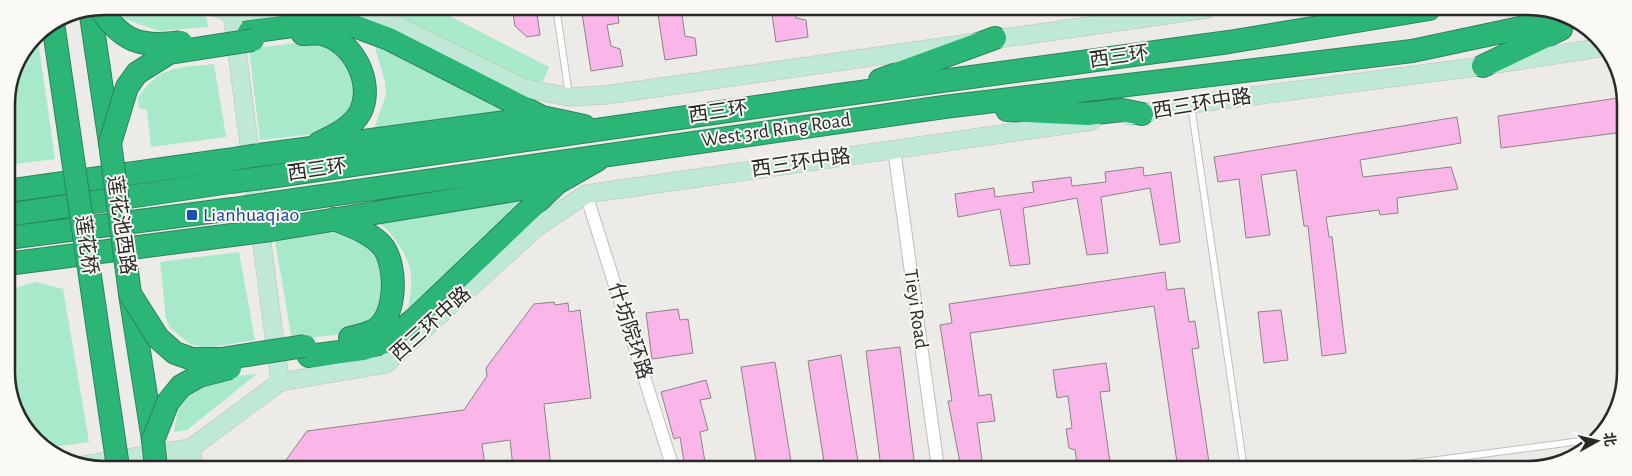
<svg xmlns="http://www.w3.org/2000/svg" width="1632" height="476" font-family="'Alegreya Sans','Noto Sans SC',sans-serif">
  <style>
    .green { fill: #a7e9ca }
    .building { fill: #fab6e8; stroke: #898588 }
    .lines { fill: none; stroke-linecap: round; stroke-linejoin: round }
    .lane-casing { stroke: #bfbeba; stroke-width: 8 }
    .street-casing { stroke: #bfbeba; stroke-width: 14 }
    .secondary-casing { stroke: #bfbeba; stroke-width: 19 }
    .highway-casing { stroke: #2b855b; stroke-width: 24 }
    .lane { stroke: #fff; stroke-width: 6 }
    .street { stroke: #fff; stroke-width: 12 }
    .secondary { stroke: #bfe9d6; stroke-width: 18 }
    .highway { stroke: #2bb677; stroke-width: 22 }
    .highway-bridge-casing { stroke: #2b855b; stroke-width: 24; stroke-linecap: butt }
    .highway-bridge { stroke: #2bb677; stroke-width: 22 }
    .transit-dot { fill: #1a4fb4; stroke: #faf9f5; stroke-width: 2 }
    .labels { text-anchor: middle; dominant-baseline: central; stroke-width: 4; stroke-linejoin: round; paint-order: stroke }
    .street-label { font-size: 20px; fill: #2a2928; stroke: #faf9f5 }
    .transit-label { font-size: 20px; fill: #164399; stroke: #faf9f5; text-anchor: start }
    .rim { fill: none; stroke: #2a2928; stroke-width: 2.5 }
  </style>
  <rect width="100%" height="100%" fill="#ecebe7"/>
  <path class="green" d="M119 6H178L207 18 208 27 159 31 122 18Z
    M376 7H432L549 67 543 81 532 82Z
    M37 33 55 159 7 165C7 122 0 65 37 33Z
    M318 40 336 50 358 82 349 117 324 133 260 140 249 49Z
    M374 44H377L508 110 374 129 386 95 385 81Z
    M214 64 226 137 151 147 147 110 139 108 138 98C160 65 177 68 214 64Z
    M522 201 408 310C412 284 415 272 401 248 394 238 390 231 380 224Z
    M335 232C346 235 360 240 369 249 389 267 389 319 361 330 347 335 308 337 292 340L275 241Z
    M239 252 255 340 206 348 190 344 170 328 166 319 160 262Z
    M36 282 63 289 89 442 46 448 35 441 8 391V290Z
    M257 374 187 430 174 432C177 418 179 396 192 386 204 377 241 376 257 374Z"/>
  <path class="building" d="M512 7H536L540 35 527 37 515 26Z
    M581 7H617L619 23 607 25 611 46 620 49 623 66 591 71Z
    M657 8H681L685 36 695 38 697 55 665 60Z
    M771 8H795L796 18 806 20 808 37 776 42Z
    M1624 97V132L1501 148 1498 116Z
    M1457 117 1461 143 1360 160 1363 177 1451 167 1458 189 1397 198 1398 213 1380 215 1379 210 1326 217 1329 237H1332L1346 353 1322 356 1308 226H1304L1296 170 1261 175 1270 235 1246 238 1239 179 1218 182 1214 157Z
    M1143 167 1144 176 1171 172 1180 242 1160 245 1150 188 1101 197 1108 253 1087 255 1077 198 1023 208 1030 264 1010 266 1000 209 958 217 955 194 994 188 995 197 1034 192 1032 182 1071 177 1072 186 1106 182 1105 172Z
    M1165 272 1167 290 1184 288 1189 322 1195 321 1199 348 1192 349 1210 469H1178L1154 306 970 333 979 396 991 394 995 421 977 423 983 468H961L948 401H952L940 325 952 323 949 304Z
    M554 302 555 305 568 303 569 312 580 310 591 398 544 404 551 467H513L510 440 482 444 485 467H281L307 431 464 410 487 376 486 368 534 304Z
    M678 309 680 320 688 319 693 353 652 359 646 313Z
    M1281 310 1288 360 1264 363 1258 312Z
    M900 347 915 468H881L866 351Z
    M841 355 859 468H825L808 361Z
    M775 362 792 468H757L741 367Z
    M1106 363 1110 391 1100 392 1111 469H1078L1075 450 1069 448 1066 429 1072 428 1068 396 1057 398 1053 370Z
    M706 380 711 398 700 400 708 430 700 432 706 468H685L680 437 674 439 661 392Z"/>
  <g class="lines">
    <defs>
      <path id="lane" d="M556 7 569 95
        M1191 105 1244 469
        M1370 469 1596 439"/>
      <path id="street" d="M894 149 938 468
        M586 194 673 468"/>
      <path id="secondary" d="M213 6 232 13 282 7
        M359 7 524 88 569 97 605 95 1207 9
        M232 13 280 382
        M1130 116 1191 104 1483 66 1605 47
        M191 448 194 467
        M79 466 191 448 280 382 386 364 537 227 586 194 1092 121"/>
      <path id="highway" d="M90 9 110 143
        M249 32 320 22 346 23 389 39 542 117 584 126
        M303 34C309 34 316 33 322 34 353 41 374 82 361 111 353 127 334 136 319 143
        M1483 66 1561 29
        M880 80 995 38
        M1007 110 1087 114 1122 110 1142 114
        M259 155 542 117
        M262 178 839 95 1229 42 1429 9
        M7 191 227 160
        M267 204 944 107 1412 51 1567 18
        M7 215 230 182
        M334 219C351 226 373 233 384 248 397 268 397 316 375 330 367 334 358 336 350 338
        M271 230 557 183
        M7 238 233 209
        M7 264 240 234
        M130 294 153 440
        M309 356 363 349 388 341 418 316 557 183 597 160"/>
    </defs>
    <use href="#lane" class="lane-casing"/>
    <use href="#street" class="street-casing"/>
    <use href="#secondary" class="secondary-casing"/>
    <use href="#highway" class="highway-casing"/>
    <use href="#lane" class="lane"/>
    <use href="#street" class="street"/>
    <use href="#secondary" class="secondary"/>
    <use href="#highway" class="highway"/>
    <defs>
      <path id="highway-bridge" d="M99 7C122 42 141 48 181 42
        M53 23 118 467
        M253 40 169 53 137 73 127 87 110 143 130 294 158 338 175 353 192 359H221L305 346
        M227 160 259 155
        M230 182 262 178
        M233 209 267 204
        M240 234 271 230
        M156 467 153 440 168 402 181 386 199 376 230 368"/>
    </defs>
    <use href="#highway-bridge" class="highway-bridge-casing"/>
    <use href="#highway-bridge" class="highway-bridge"/>
  </g>
  <rect class="transit-dot" x="186" y="209" width="12" height="12" rx="2.5"/>
  <g class="labels">
    <g class="street-label">
      <text transform="translate(1119 57) rotate(-8)">西三环</text>
      <text transform="translate(1202 104) rotate(-9)">西三环中路</text>
      <text transform="translate(718 112) rotate(-8)">西三环</text>
      <text transform="translate(776 130) rotate(-8)">West 3rd Ring Road</text>
      <text transform="translate(801 163) rotate(-8)">西三环中路</text>
      <text transform="translate(317 170) rotate(-8)">西三环</text>
      <text transform="translate(121 225) rotate(82)">莲花池西路</text>
      <text transform="translate(86 245) rotate(82)">莲花桥</text>
      <text transform="translate(916 309) rotate(82)">Tieyi Road</text>
      <text transform="translate(431 324) rotate(-42)">西三环中路</text>
      <text transform="translate(630 331) rotate(72)">什坊院环路</text>
    </g>
    <g class="transit-label">
      <text x="203" y="215">Lianhuaqiao</text>
    </g>
  </g>
  <path d="M0 0H1632V476H0ZM104 15H1528A89 89 0 0 1 1617 104V372A89 89 0 0 1 1528 461H104A89 89 0 0 1 15 372V104A89 89 0 0 1 104 15Z" fill="#faf9f5" fill-rule="evenodd"/>
  <path class="rim" d="M104 15H1528A89 89 0 0 1 1617 104V372A89 89 0 0 1 1528 461H104A89 89 0 0 1 15 372V104A89 89 0 0 1 104 15Z"/>
  <g transform="translate(1597 441) rotate(82)" stroke="#faf9f5" stroke-width="4" paint-order="stroke">
  <path d="M0-4L9 19L0 12L-9 19Z" fill="#2a2928"/>
  <text y="-8" font-size="14" font-weight="bold" text-anchor="middle" fill="#2a2928">北</text>
  </g>
</svg>
